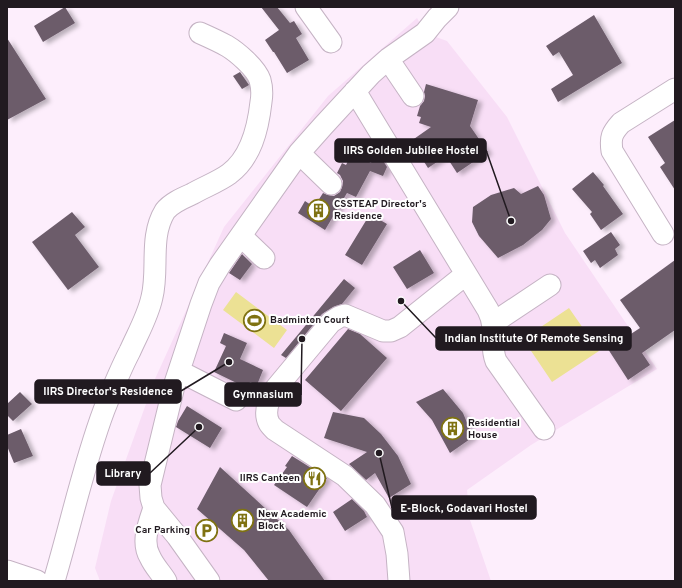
<svg xmlns="http://www.w3.org/2000/svg" width="682" height="588" font-family="Overpass,sans-serif">
  <style>
    .built { fill: #f8def6 }
    .green { fill: #ece194 }
    .building { fill: #6c5c6b; filter: url(#shadow) }
    .lines { fill: none; stroke-linecap: round; stroke-linejoin: round }
    .minor-casing { stroke: #c5b3c4; stroke-width: 23 }
    .minor { stroke: #fff; stroke-width: 21 }
    .labels { text-anchor: middle; dominant-baseline: central; stroke-width: 4; stroke-linejoin: round; paint-order: stroke }
    .poi-label { font-size: 10px; font-weight: bold; fill: #211a20; stroke: #fff; text-anchor: start }
    .leader { fill: none; stroke: #211a20; stroke-width: 1.5 }
    .callout-dot { fill: #211a20; stroke: #fff; stroke-width: 1.5 }
    .callout { fill: #211a20; stroke: #211a20; stroke-width: 1.5 }
    .callout-label { font-size: 11px; text-anchor: middle; font-weight: bold; fill: #fff }
  </style>
  <defs>
    <filter id="shadow"><feDropShadow dx="4.5" dy="2.5" stdDeviation="2" flood-color="#0004"/></filter>
  </defs>
  <rect width="100%" height="100%" fill="#fdeefc"/>
  <path class="built" d="M417 18 425 33 447 41 507 117 565 233 657 369 531 445 467 490 470 520 491 581H100L95 568 111 501 155 379 224 227 328 96Z"/>
  <path class="green" d="M236 292 287 330 274 348 223 310Z
    M569 308 599 351 552 382 523 339Z"/>
  <path class="building" d="M65 7 75 23 43 42 34 26Z
    M261 7H277L290 23 294 21 302 34 296 38 309 60 287 73 274 52H273L265 40 279 30Z
    M594 15 622 63 558 102 551 89 573 75 559 52 553 56 546 46Z
    M7 38 46 99 7 120Z
    M240 72 249 85 242 89 233 76Z
    M426 84 478 100 470 126 488 152 457 173 446 156 428 168 411 141 431 127 419 123 421 117 417 116 420 106 424 101 425 96 424 92Z
    M675 120V190L660 167 665 163 648 137Z
    M352 153 371 163 374 156 382 159 387 167 383 176 370 171 356 197 347 193 325 230 298 213 305 201 314 207 323 193 328 195 334 196 340 192 342 187 343 181 340 175 337 173 342 163 346 165Z
    M593 172 604 185 603 186 623 214 601 230 590 214 592 212 572 189Z
    M538 186 544 195 551 219 542 230 523 245 498 258 479 236 472 222 473 207 491 195 514 188 521 194Z
    M72 212 85 227 75 235 99 267 68 290 32 242Z
    M370 214 387 224 362 265 345 255Z
    M611 232 620 245 615 249 618 255 600 268 595 260 591 263 583 251Z
    M420 250 434 273 407 289 393 267Z
    M242 254 252 264 240 280 229 273Z
    M675 260V330L642 353 650 365 628 380 608 349 640 328 620 300Z
    M344 279 355 288 342 304 333 307 322 314 286 358 281 355Z
    M348 329 360 334 387 358 341 411 305 380Z
    M224 333 247 343 240 359 263 370 257 385 250 382 247 388 214 372 226 346 220 343Z
    M443 389 463 413 473 437 450 453 432 420 416 402Z
    M20 392 32 404 13 421 7 415V404Z
    M187 406 222 428 210 448 176 427 178 421Z
    M333 412 364 418 381 434 398 456 411 484 389 498 375 473 366 480 349 464 367 452 324 438Z
    M21 429 33 456 14 463 7 446V435Z
    M292 456 327 478 307 507 274 485 287 467 285 466Z
    M220 467 289 530 325 581H269L244 550 197 509Z
    M352 499 364 511 367 517 345 531 333 512Z"/>
  <g class="lines">
    <defs>
      <path id="minor" d="M306 7 331 42
        M388 59 413 96
        M355 91 488 310C498 330 489 344 496 361L544 429
        M299 153 331 184
        M663 234 612 151C610 137 612 133 621 123L675 89
        M241 236 264 258
        M493 323 550 285
        M179 371 236 400
        M154 508C149 523 141 542 150 557 154 566 161 573 166 581
        M7 571 37 581
        M54 581C71 524 83 466 104 410 112 390 120 370 130 351 138 333 148 316 152 297 159 269 149 237 165 211 171 203 183 198 192 194 204 187 218 182 229 174 251 158 258 129 261 102 262 96 262 87 260 80 256 68 237 52 227 46 218 41 209 37 200 33
        M209 581 177 536 154 508 151 498 150 485 174 386 201 304 209 283 220 265 299 153 323 126 371 74 388 59 425 33 437 18 448 7
        M399 581 397 554 393 532 375 505 345 476 275 430C273 428 270 425 269 423 263 411 270 397 276 388L331 322 339 317 345 315 383 331H391L400 327 465 275"/>
    </defs>
    <use href="#minor" class="minor-casing"/>
    <use href="#minor" class="minor"/>
  </g>
  <defs>
    <symbol id="building-ring" viewBox="-11 -11 22 22"><circle r="9.5" fill="#fff" stroke="#7f7212" stroke-width="1.5"/><path d="M-4-6H4V6H1V3H-1V6H-4ZM-2.5-4.3h1.7v1.8h-1.7ZM.8-4.3h1.7v1.8H.8ZM-2.5-1h1.7V.8h-1.7ZM.8-1h1.7V.8H.8Z" fill="#7f7212"/></symbol>
    <symbol id="stadium-ring" viewBox="-11 -11 22 22"><circle r="9.5" fill="#fff" stroke="#7f7212" stroke-width="1.5"/><path d="M0-5a6.5 5 0 1 0 0 10a6.5 5 0 1 0 0-10ZM-3.5-1.8h7v3.6h-7Z" fill="#7f7212"/></symbol>
    <symbol id="restaurant-ring" viewBox="-11 -11 22 22"><circle r="9.5" fill="#fff" stroke="#7f7212" stroke-width="1.5"/><path d="M-5-6h1v4h1v-4h1v4h1v-4h1v5L-1.5 .5V6h-2V.5L-5-1ZM5-6V6H3V1.5H1.5Q1.5-4 5-6Z" fill="#7f7212"/></symbol>
    <symbol id="parking-ring" viewBox="-11 -11 22 22"><circle r="9.5" fill="#fff" stroke="#7f7212" stroke-width="1.5"/><path d="M-3.5-5.5H1a3.5 3.5 0 0 1 0 7H-1V5.5H-3.5ZM-1-3.4V-.6H.8a1.4 1.4 0 0 0 0-2.8Z" fill="#7f7212"/></symbol>
  </defs>
  <g fill-rule="evenodd">
    <use href="#building-ring" x="306" y="198" width="25" height="25"/>
    <use href="#stadium-ring" x="242" y="308" width="25" height="25"/>
    <use href="#building-ring" x="440" y="416" width="25" height="25"/>
    <use href="#restaurant-ring" x="302" y="466" width="25" height="25"/>
    <use href="#building-ring" x="230" y="508" width="25" height="25"/>
    <use href="#parking-ring" x="194" y="518" width="25" height="25"/>
  </g>
  <g class="labels">
    <g class="poi-label">
      <text x="334" y="204">CSSTEAP Director's<tspan x="334" dy="12">Residence</tspan></text>
      <text x="270" y="320">Badminton Court</text>
      <text x="468" y="423">Residential<tspan x="468" dy="12">House</tspan></text>
      <text x="300" y="478" text-anchor="end">IIRS Canteen</text>
      <text x="258" y="514">New Academic<tspan x="258" dy="12">Block</tspan></text>
      <text x="190" y="530" text-anchor="end">Car Parking</text>
    </g>
  </g>
  <path class="leader" d="M511 221L486 150M401 301L436 338M229 362L181 391M302 339L301 395M199 427L150 473M379 453L392 508"/>
  <g class="callout-dot">
    <circle cx="511" cy="221" r="4"/>
    <circle cx="401" cy="301" r="4"/>
    <circle cx="229" cy="362" r="4"/>
    <circle cx="302" cy="339" r="4"/>
    <circle cx="199" cy="427" r="4"/>
    <circle cx="379" cy="453" r="4"/>
  </g>
  <g class="callout">
    <rect x="335" y="139" width="151" height="23" rx="4"/>
    <rect x="436" y="327" width="195" height="23" rx="4"/>
    <rect x="35" y="380" width="146" height="23" rx="4"/>
    <rect x="225" y="383" width="76" height="23" rx="4"/>
    <rect x="97" y="462" width="53" height="23" rx="4"/>
    <rect x="392" y="496" width="144" height="23" rx="4"/>
  </g>
  <g class="callout-label">
    <text x="411" y="154">IIRS Golden Jubilee Hostel</text>
    <text x="534" y="342">Indian Institute Of Remote Sensing</text>
    <text x="108" y="395">IIRS Director's Residence</text>
    <text x="263" y="398">Gymnasium</text>
    <text x="123" y="477">Library</text>
    <text x="464" y="512">E-Block, Godavari Hostel</text>
  </g>
  <rect width="682" height="588" fill="none" stroke="#211a20" stroke-width="16"/>
</svg>
